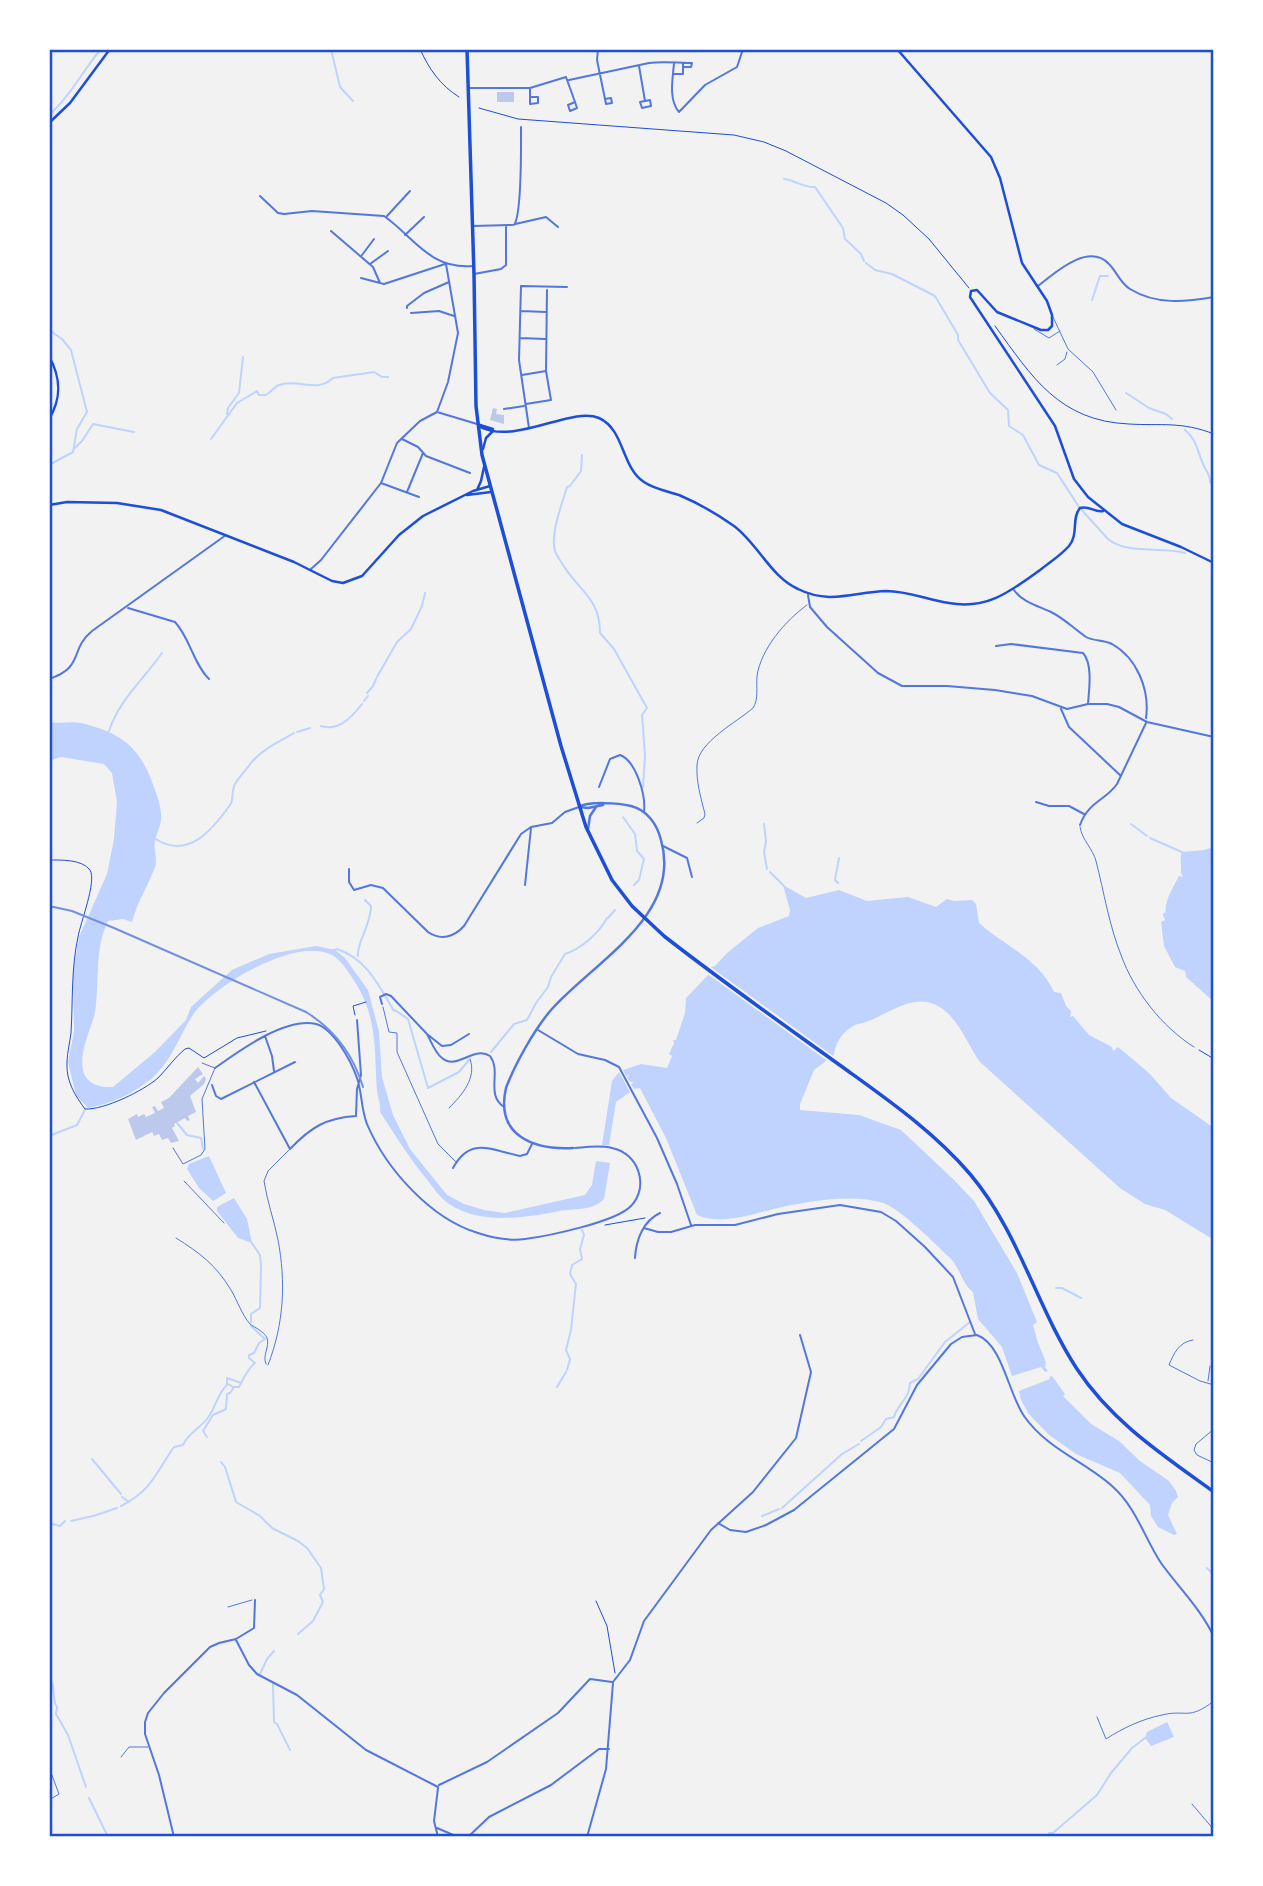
<svg xmlns="http://www.w3.org/2000/svg" width="1263" height="1886" font-family="Arial,sans-serif">
  <style>
    .water { fill: #bfd3fe }
    .pier { fill: #f2f2f2 }
    .lines { fill: none; stroke-linecap: round; stroke-linejoin: round }
    .stream { stroke: #bfd3fe; stroke-width: 2 }
    .building { fill: #bdc9ec }
    .path { stroke: #1d4ed8; stroke-width: 1 }
    .service { stroke: #5277de; stroke-width: 1 }
    .minor { stroke: #5277de; stroke-width: 2 }
    .tertiary { stroke: #5277de; stroke-width: 2.5 }
    .secondary { stroke: #1d4ed8; stroke-width: 2.5 }
    .primary { stroke: #1d4ed8; stroke-width: 3.5 }
    .rail { stroke: #7290e2; stroke-width: 2 }
    .neatline { fill: none; stroke: #1d4ed8; stroke-width: 2.5 }
  </style>
  <rect width="100%" height="100%" fill="#f2f2f2"/>
  <path class="water" d="M49 722C60 724 71 721 81 723 123 733 141 748 155 790 158 799 162 809 161 820 160 828 156 834 155 841 153 850 158 858 155 867 148 886 137 902 132 922L123 919 108 921C94 949 100 981 95 1012 91 1030 79 1051 83 1070 86 1084 100 1088 113 1087L155 1052 186 1020 191 1007 232 970 269 954 316 946 335 950 345 958 368 990 379 1032 382 1077 393 1115 410 1149 447 1195 464 1204 484 1210 505 1213 585 1195 592 1185 596 1161 610 1163 604 1199C590 1212 575 1208 559 1211 525 1218 480 1225 449 1204 439 1197 433 1187 425 1177 407 1155 396 1136 380 1112 381 1104 378 1099 377 1091 374 1049 378 1016 353 979 347 970 341 960 332 955 297 936 217 984 195 1012 181 1031 175 1054 159 1071 142 1090 112 1104 88 1108L76 1095 68 1062 74 1032 73 974 79 937 107 874 114 839 117 802 112 773 104 764 61 757 49 761Z
    M1214 847V1002L1186 977 1185 971 1175 967 1164 946 1161 922 1165 920 1163 915 1164 912 1166 913C1163 903 1174 886 1179 876L1183 877 1181 873C1182 865 1179 858 1182 852L1204 850Z
    M783 885 806 898 839 890 867 901 908 897 936 907 947 899 954 901 972 900 976 904 979 923C1006 947 1038 958 1054 992L1061 993 1066 1006 1071 1011 1070 1017 1073 1016 1089 1035 1112 1047 1113 1051 1118 1047 1123 1051 1150 1074 1171 1098 1214 1128V1240L1165 1210 1145 1204 1120 1188 980 1062C967 1044 959 1018 938 1006 913 992 889 1014 866 1022 860 1024 855 1024 850 1028 841 1034 835 1044 834 1055L814 1070 800 1104V1110L859 1115 901 1130 953 1179 974 1201 1017 1273 1037 1322 1033 1325 1038 1343 1046 1362 1045 1367 1048 1371 1045 1372 1041 1367 1012 1376 1002 1347 978 1319 973 1292C962 1284 960 1267 949 1257 934 1243 901 1209 883 1203 851 1193 802 1202 770 1210 748 1215 719 1225 697 1215L666 1138 640 1088 634 1089 631 1084 634 1082H630L627 1077 630 1075 626 1076 623 1070 641 1064 667 1068 672 1056 669 1054 674 1043 673 1040H676L685 1013 686 998 708 975 711 967 715 966 727 953 758 928 789 916 790 910Z
    M619 1072 630 1092 616 1102 609 1145H602L612 1081Z
    M209 1156 226 1193 213 1201 199 1188 187 1169 189 1164Z
    M234 1198 247 1219 252 1243 238 1238 217 1211V1207Z
    M1052 1376 1065 1394 1063 1396 1091 1424 1119 1441 1140 1461 1169 1481 1176 1491 1178 1497 1172 1503 1168 1515 1177 1534 1174 1535 1158 1527 1151 1516 1150 1505 1120 1473 1076 1454 1048 1434 1029 1414 1021 1400 1019 1391 1050 1379 1049 1377Z
    M1167 1722 1174 1737 1151 1746 1145 1738 1147 1732Z"/>
  <path class="pier" d="M708 965 836 1058 830 1063 706 973Z"/>
  <g class="lines">
    <path class="stream" d="M331 49 340 87 353 101
      M49 115C70 97 83 70 101 49
      M784 179C795 180 804 188 815 187L843 228 845 239 861 254 864 261
      M866 263 875 270 892 274 935 296 958 335V340L990 393 1008 410 1009 426 1023 435 1039 465 1057 473 1079 507 1108 539C1127 555 1162 546 1185 553
      M1092 300 1100 276H1108
      M49 330 62 339 71 350 87 412 77 429 73 452 49 465
      M1126 393 1149 408 1166 414 1172 419
      M227 414 228 408 239 393 243 357
      M1185 430C1198 441 1197 452 1204 466 1207 473 1210 473 1210 482L1214 485
      M211 439 237 403 257 391 259 395H266C271 392 274 387 279 385 298 378 316 394 333 378L374 372 382 377H388
      M75 448 82 441 93 424 134 432
      M582 455 581 471 570 486 567 487C562 504 550 534 555 551 556 555 561 561 563 565 579 591 600 598 600 633L614 649 647 708 642 715 645 755 643 787
      M377 677 397 642 411 629 422 606 425 593
      M367 693 373 686 376 679
      M364 701 368 696
      M321 726C338 732 352 717 362 704
      M109 731C119 700 144 679 162 653
      M297 732 310 728
      M623 817 635 834 637 851 644 859 639 880 634 885
      M764 824 766 841 764 852 767 869
      M1131 824 1147 836
      M154 838C188 861 213 829 230 805 234 800 231 791 235 784 239 777 246 770 251 763 261 750 280 741 294 733
      M1150 838 1184 853
      M770 872 784 886
      M838 883 835 880 839 858
      M608 918 615 910
      M331 951 337 949C367 959 379 986 394 1011L395 1010 408 1019 428 1088 459 1072 469 1060
      M358 956C356 944 371 925 371 906L365 900
      M491 1052 514 1024 527 1020 536 1003 548 987 551 977 565 954C581 949 599 933 607 918
      M177 1123 187 1135 201 1138 203 1149
      M49 1136 77 1125 85 1110
      M1056 1288H1062L1081 1298
      M251 1322V1314L260 1308 261 1266 260 1255 251 1242
      M567 1370 570 1359 566 1350 571 1330 575 1292 576 1284 570 1274 572 1265 582 1259 580 1249 584 1235 582 1230
      M227 1383V1378L241 1383
      M557 1387 566 1372
      M207 1437 203 1431 213 1415 226 1409 227 1394 230 1393 234 1387
      M861 1441 881 1427 886 1419 894 1417C897 1405 910 1398 910 1383L918 1379 945 1342 970 1322
      M92 1459 121 1494
      M221 1462 225 1467 236 1502 260 1516 272 1528 298 1541 307 1548 321 1568 324 1589 320 1595 323 1602 313 1621 298 1634
      M122 1497 129 1502
      M121 1506C152 1490 155 1474 174 1447L183 1445C188 1433 199 1429 207 1419 216 1408 217 1393 228 1384L233 1387H239C243 1379 248 1368 255 1363L249 1358V1355L254 1353 259 1343 265 1339 251 1326
      M782 1508 842 1454 859 1444
      M762 1516 779 1509
      M71 1521 93 1516 117 1508
      M49 1523 60 1526 65 1521
      M1207 1568 1214 1575
      M260 1674 267 1659 274 1651
      M49 1676C57 1687 51 1699 57 1707L56 1714 68 1735 86 1787
      M273 1684 274 1722 277 1724 290 1750
      M89 1798 108 1837
      M1049 1833H1053L1097 1795 1111 1773 1132 1748 1145 1738
      M1048 1837V1835"/>
  </g>
  <path class="building" d="M497 92H514V102H497Z
    M493 408 497 409 496 414 504 415V424L490 420Z
    M198 1067 203 1074 195 1079 198 1083 204 1076 206 1079 204 1084 190 1096 196 1112 188 1116 190 1120 187 1121 185 1118 174 1124 175 1126 172 1128 179 1141 171 1143 168 1138 162 1140 159 1134 154 1136 152 1132 136 1140 128 1119 137 1114 138 1117 144 1114 146 1117 155 1113 152 1107 155 1106 158 1111 164 1108 161 1102 169 1098Z"/>
  <g class="lines">
    <path class="path" d="M420 49C429 69 440 85 459 97
      M479 108 518 119 734 135 764 142 786 151 886 203 903 215 929 239 969 288
      M995 326C1032 377 1059 421 1129 424 1161 426 1181 421 1214 434
      M49 860C60 860 82 859 90 870 97 881 80 924 78 937 71 969 73 1001 71 1033 69 1048 65 1061 68 1076 71 1089 77 1098 85 1109 104 1110 143 1091 158 1078 167 1069 175 1057 185 1049L189 1048 204 1058 237 1038 266 1031
      M355 1015 353 1006 366 1002
      M1199 1050 1214 1059
      M605 1225 645 1218
      M596 1601 607 1626 615 1673"/>
    <path class="service" d="M1052 315 1068 349 1093 372 1116 410
      M1034 329 1049 338 1060 331
      M1057 365 1065 359 1067 352
      M697 823 704 818 705 814C701 798 696 782 697 765 698 742 737 722 753 708 759 699 756 687 757 676 761 649 785 621 807 605
      M1080 827C1082 840 1093 849 1096 861 1104 892 1109 925 1121 955 1134 991 1162 1027 1194 1047
      M383 1007 389 1032 397 1033V1052L438 1144 456 1162
      M449 1108C462 1095 477 1078 470 1059
      M173 1148 183 1164 201 1155 205 1149 202 1099 215 1068 202 1063
      M184 1181 224 1223
      M176 1238C200 1253 216 1265 231 1290 237 1300 242 1315 250 1324 255 1328 264 1331 267 1338 270 1347 262 1355 266 1364
      M1193 1340C1179 1342 1174 1353 1169 1365L1200 1381 1214 1385
      M268 1365C284 1324 286 1282 278 1240 274 1220 267 1201 264 1181L268 1171 289 1150
      M1208 1381 1210 1366
      M1214 1429 1196 1444 1194 1450 1197 1455 1214 1463
      M228 1607 252 1600
      M1097 1717 1106 1739C1123 1728 1142 1719 1162 1715 1186 1709 1188 1721 1214 1701
      M121 1757 129 1747H148
      M49 1800 59 1794 50 1770
      M1192 1804 1214 1830"/>
    <path class="minor" d="M598 49 597 60 606 104 612 103 611 98 605 99
      M674 63C673 78 668 99 679 112L705 85 737 67 743 49
      M639 66 645 101 640 102 642 108 651 106 650 100 645 101
      M674 74H683V67
      M569 80 649 63C663 61 678 63 692 63L691 67H683V63
      M470 88H530L566 77 575 102 568 105 570 111 577 108 575 102
      M530 89V104L538 103V97H530
      M260 196 278 213 284 214 312 211 384 216C414 237 429 269 472 266
      M387 216 410 191
      M514 225C522 215 521 144 521 127
      M473 226 511 225 546 217 558 227
      M331 231 373 267 380 283
      M405 235 424 217
      M362 255 374 239
      M370 264 388 251
      M474 274 501 269 506 265V227
      M361 278 384 284 445 264
      M1038 286C1055 273 1088 242 1109 264 1117 272 1120 283 1130 289 1156 305 1185 302 1214 297
      M407 308V306L424 293 449 282
      M521 311 546 312
      M411 313 439 311 454 316
      M520 338 545 339
      M546 371 547 290
      M522 375 546 371 551 400 526 404
      M504 409 524 406
      M437 412 448 382 458 333 446 264
      M529 428 519 360 521 286 567 287
      M402 439 418 447 426 456 470 473
      M381 483 419 497
      M407 492 423 453
      M311 569 321 560 381 483 397 443 420 421 437 412 477 424
      M1014 590C1022 602 1038 606 1051 612 1065 619 1073 628 1086 637 1093 641 1104 640 1112 644 1137 658 1150 690 1146 718
      M808 595 810 607 827 627 878 673 902 686H947L995 690 1032 696 1067 709 1088 704H1107L1119 707 1147 722 1214 737
      M128 608 175 622C190 638 193 663 209 679
      M996 646 1011 644 1083 653C1093 664 1089 690 1088 704
      M49 679C85 667 69 650 92 631L226 535
      M1061 709 1069 727 1121 776
      M599 787 610 759 620 755C636 761 646 795 644 812
      M1036 802 1049 806H1069L1084 814
      M1080 825C1089 801 1105 801 1117 784L1146 723
      M663 846 687 858 692 877
      M349 869V882L354 890 371 885 383 888 428 932C441 941 454 937 464 926L521 834 531 827 552 823 565 812 579 807
      M525 885 531 828
      M382 1004 380 997 386 994 391 996 427 1034 442 1046 451 1045 469 1034
      M538 1030 578 1054 605 1060 619 1067 657 1138 677 1184 691 1225
      M427 1034C431 1041 435 1053 442 1058 457 1071 474 1045 490 1056 502 1072 485 1094 504 1107
      M265 1036 272 1056 274 1071
      M215 1068C239 1051 285 1017 316 1024 334 1029 351 1061 357 1078 362 1092 361 1109 367 1124 386 1169 431 1219 478 1233 493 1238 510 1241 525 1239 548 1236 616 1222 631 1206 650 1186 638 1153 612 1148 600 1145 587 1147 575 1148
      M254 1082 290 1149C311 1127 326 1118 356 1116L357 1089 361 1075 357 1020
      M212 1085 216 1096 221 1099 295 1062
      M453 1168C470 1136 491 1150 520 1156L527 1154 532 1144
      M644 1228 658 1232H671L695 1225H735L778 1214 840 1205 881 1212 896 1221 925 1247 953 1277 975 1334
      M635 1258C636 1240 643 1221 660 1213
      M718 1523 730 1530 746 1532 766 1525 794 1510 894 1429 917 1385 951 1344 962 1337 977 1335C1003 1345 1008 1393 1024 1416 1047 1449 1084 1461 1112 1486 1136 1507 1144 1537 1161 1563 1179 1588 1201 1609 1214 1637
      M236 1640 249 1665 257 1674 297 1695 366 1750 438 1787
      M613 1682 630 1660 644 1621 711 1530 753 1492 796 1438 811 1372 800 1335
      M439 1785 487 1762 558 1713 590 1679 612 1682
      M437 1828 458 1837
      M174 1837 159 1775 145 1734V1722L148 1713 164 1693 210 1647 219 1643 236 1639 254 1628 255 1600
      M438 1837 434 1821 438 1788
      M468 1837 489 1817 551 1785 599 1749H609
      M587 1837 606 1769 613 1683"/>
    <path class="tertiary" d="M579 807 588 808 603 805
      M588 829 590 816 596 807
      M573 1148C534 1150 495 1136 506 1088 515 1064 534 1030 551 1010 592 963 683 916 661 840 657 824 647 810 631 806 619 803 588 801 579 807"/>
    <path class="secondary" d="M897 49 991 157 1000 178 1022 263 1047 301 1052 315V326L1048 330H1041L997 312 977 290 971 291 970 297 1055 426 1074 479 1088 497 1122 524 1181 547 1214 563
      M49 123 70 103 110 49
      M49 356C61 378 62 398 49 419
      M480 425 493 429
      M480 427C517 445 572 406 599 418 625 430 621 467 644 482 654 489 667 491 679 495 698 503 717 514 734 526 758 544 771 577 798 589 830 605 854 592 886 591 908 591 928 600 949 603 987 610 1011 591 1040 570 1050 562 1060 556 1069 546 1079 534 1071 519 1080 508 1089 505 1095 513 1103 511
      M483 449 486 438 493 431
      M477 490 481 481 484 467
      M467 495 491 492
      M49 505 67 502 117 503 161 510 294 562 332 581 343 583 362 576 399 535 423 516 473 491 490 486"/>
    <path class="primary" d="M467 49 474 274 476 406 482 455 561 746 586 827 612 880 632 906 664 936C724 983 787 1027 848 1071 891 1102 935 1133 970 1174 1019 1232 1036 1306 1077 1369 1112 1422 1163 1455 1214 1492"/>
    <path class="rail" d="M49 906 72 911 114 928 306 1012C335 1030 353 1054 363 1087"/>
  </g>
  <rect width="1263" height="1886" fill="none" stroke="#ffffff" stroke-width="102"/>
  <rect x="51" y="51" width="1161" height="1784" class="neatline"/>
</svg>
